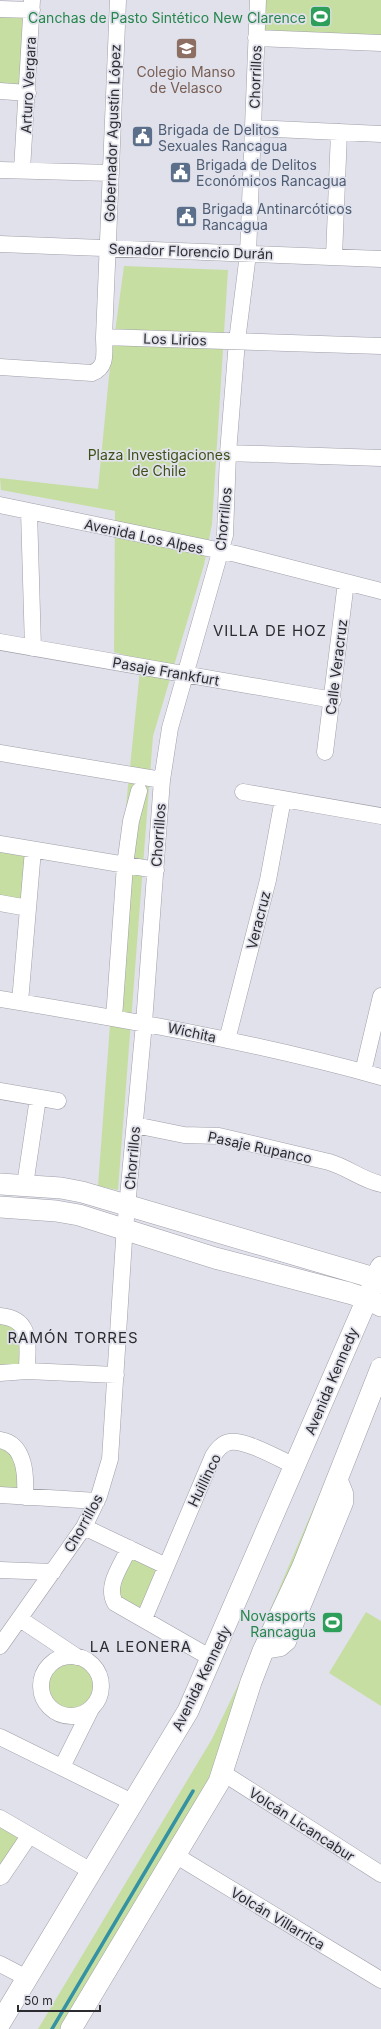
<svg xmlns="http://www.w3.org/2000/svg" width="381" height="2029" font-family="Inter,sans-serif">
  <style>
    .green { fill: #c7dea3 }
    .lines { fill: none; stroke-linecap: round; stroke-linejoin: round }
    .stream { stroke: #3592a3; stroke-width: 3.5 }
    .minor-casing { stroke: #9f9fa9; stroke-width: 17 }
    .major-casing { stroke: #9f9fa9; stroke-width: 22 }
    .minor { stroke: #fff; stroke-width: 16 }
    .major { stroke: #fff; stroke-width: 21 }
    .labels { text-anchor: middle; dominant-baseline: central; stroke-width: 3.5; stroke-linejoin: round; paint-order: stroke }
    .leisure-label { font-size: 14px; fill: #27864d; stroke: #e0e1eb; text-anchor: end }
    .education-label { font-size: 14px; fill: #785e54; stroke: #e0e1eb }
    .street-label { font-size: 14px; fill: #2c2c30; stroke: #e0e1eb }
    .service-label { font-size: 14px; fill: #4e5e75; stroke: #e0e1eb; text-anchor: start }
    .park-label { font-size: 14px; fill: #3e5017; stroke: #e0e1eb }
    .neighbourhood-label { font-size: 15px; letter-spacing: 1px; fill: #2c2c30; stroke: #e0e1eb }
  </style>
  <rect width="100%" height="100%" fill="#e0e1eb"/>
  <path class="green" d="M262 0H381V38L261 33Z
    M0 17 24 18 19 91 0 90Z
    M124 266 228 270 212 524 204 565 153 736 118 1190 98 1186 127 796 141 660 114 652 115 511 1 490 0 478 98 489 109 376Z
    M0 849 23 852 26 857 24 899 0 898Z
    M0 1322 21 1332 23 1369H0Z
    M366 1385 217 1765 201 1794 61 2029H38L212 1739 238 1685Z
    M0 1444 15 1455 22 1493 0 1492Z
    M130 1558H133L159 1571 145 1610 120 1601 118 1595Z
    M366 1612 381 1621V1706L329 1673Z
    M46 1686a25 25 0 1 1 50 0a25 25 0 1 1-50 0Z
    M0 1822 25 1837 0 1874Z"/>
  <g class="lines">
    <path class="stream" d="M52 2029 193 1791"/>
    <defs>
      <path id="minor" d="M0 9 32 10
        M256 38 381 43
        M0 91 28 93
        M253 128 381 134
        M0 170 111 173
        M22 170 32 0
        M0 244 381 259
        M334 257 339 132
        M104 337 118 0
        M0 367 92 373C108 367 104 352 104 337L381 346
        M228 453 381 458
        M0 505 236 554 381 591
        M29 511 33 648
        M0 642 333 700
        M325 752 346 582
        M0 753 162 780
        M243 792 381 816
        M0 844 156 870
        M0 903 28 908
        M0 999C128 1020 256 1042 381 1077
        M20 1002 33 850
        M114 1018 125 865 131 821 139 791
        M227 1040 268 880 283 799
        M363 1072 381 996
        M0 1091 58 1101
        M135 1125 184 1135 219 1136 329 1162C347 1167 362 1180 381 1184
        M25 1185 38 1098
        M0 1316C34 1319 27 1346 27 1371L116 1375
        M0 1373 27 1371
        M0 1440C26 1444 26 1477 25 1497
        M0 1495 97 1501
        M84 1527 166 1566
        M129 1548C122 1565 105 1585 115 1603L211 1658
        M0 1570 53 1572
        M20 1619 77 1657
        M144 1619 213 1456C217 1450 222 1443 230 1442 247 1440 279 1459 295 1466
        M0 1646 84 1527 99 1496 110 1459 124 1240 144 1023 162 780 170 728 225 535 228 453 237 341 248 254 258 0
        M263 1651 281 1648 288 1642 345 1503V1493L339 1478
        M41 1686a30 30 0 1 1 60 0a30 30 0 1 1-60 0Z
        M0 1737 134 1803
        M62 1767 92 1707
        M223 1773 381 1874
        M0 1818 91 1871
        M175 1855 381 1980
        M0 1877 2 1876 29 1836
        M0 1964 27 1978"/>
      <path id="major" d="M0 1184 61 1188 82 1192 381 1280
        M0 1207 56 1211 79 1215 215 1258 349 1293 368 1299 381 1306
        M0 2023 188 1711 381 1267
        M71 2029 219 1782 251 1682 263 1651 302 1568 381 1368"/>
    </defs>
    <use href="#minor" class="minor-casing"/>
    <use href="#major" class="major-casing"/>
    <use href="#minor" class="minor"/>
    <use href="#major" class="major"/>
  </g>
  <defs>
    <symbol id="stadium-square" viewBox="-11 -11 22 22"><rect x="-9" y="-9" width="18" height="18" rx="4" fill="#2e9e5b" stroke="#e0e1eb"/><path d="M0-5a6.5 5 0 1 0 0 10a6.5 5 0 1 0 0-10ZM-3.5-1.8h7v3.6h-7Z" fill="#fff"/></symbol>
    <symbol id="school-square" viewBox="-11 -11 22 22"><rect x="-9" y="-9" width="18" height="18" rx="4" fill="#8d6e63" stroke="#e0e1eb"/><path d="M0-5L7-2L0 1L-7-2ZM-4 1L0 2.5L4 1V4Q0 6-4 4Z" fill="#fff"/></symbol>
    <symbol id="civic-square" viewBox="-11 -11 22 22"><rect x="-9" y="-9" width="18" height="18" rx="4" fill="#5c6f8a" stroke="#e0e1eb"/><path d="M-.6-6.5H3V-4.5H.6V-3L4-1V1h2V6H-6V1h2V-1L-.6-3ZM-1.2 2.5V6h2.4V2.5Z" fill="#fff"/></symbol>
  </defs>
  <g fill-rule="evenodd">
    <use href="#stadium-square" x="308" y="4" width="25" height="25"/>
    <use href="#school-square" x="174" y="36" width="25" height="25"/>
    <use href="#civic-square" x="130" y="124" width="25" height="25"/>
    <use href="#civic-square" x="168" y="160" width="25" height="25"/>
    <use href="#civic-square" x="174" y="204" width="25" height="25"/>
    <use href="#stadium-square" x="320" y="1610" width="25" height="25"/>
  </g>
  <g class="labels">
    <g class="leisure-label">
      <text x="306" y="17">Canchas de Pasto Sintético New Clarence</text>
      <text x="316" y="1615">Novasports<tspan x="316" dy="16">Rancagua</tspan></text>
    </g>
    <g class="education-label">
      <text x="186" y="71">Colegio Manso<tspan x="186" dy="16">de Velasco</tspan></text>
    </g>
    <g class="street-label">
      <text transform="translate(255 77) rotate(-88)">Chorrillos</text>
      <text transform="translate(28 85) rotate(-87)">Arturo Vergara</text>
      <text transform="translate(112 133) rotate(-88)">Gobernador Agustín López</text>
      <text transform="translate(191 251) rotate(2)">Senador Florencio Durán</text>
      <text transform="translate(175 339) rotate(2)">Los Lirios</text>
      <text transform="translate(223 519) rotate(-84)">Chorrillos</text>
      <text transform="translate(144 536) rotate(12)">Avenida Los Alpes</text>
      <text transform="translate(336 667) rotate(-83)">Calle Veracruz</text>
      <text transform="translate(166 671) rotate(10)">Pasaje Frankfurt</text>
      <text transform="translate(158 835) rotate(-86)">Chorrillos</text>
      <text transform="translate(258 920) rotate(-76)">Veracruz</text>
      <text transform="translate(192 1032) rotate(12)">Wichita</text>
      <text transform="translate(260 1147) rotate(12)">Pasaje Rupanco</text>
      <text transform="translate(132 1158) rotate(-85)">Chorrillos</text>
      <text transform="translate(331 1381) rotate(-67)">Avenida Kennedy</text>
      <text transform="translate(204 1480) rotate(-64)">Huillinco</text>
      <text transform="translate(83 1523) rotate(-61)">Chorrillos</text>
      <text transform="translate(201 1678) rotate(-64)">Avenida Kennedy</text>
      <text transform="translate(302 1824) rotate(33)">Volcán Licancabur</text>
      <text transform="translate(278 1918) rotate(31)">Volcán Villarrica</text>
    </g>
    <g class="service-label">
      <text x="158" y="129">Brigada de Delitos<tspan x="158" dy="16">Sexuales Rancagua</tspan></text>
      <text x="196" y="164">Brigada de Delitos<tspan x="196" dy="16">Económicos Rancagua</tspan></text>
      <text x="202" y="208">Brigada Antinarcóticos<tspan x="202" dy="16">Rancagua</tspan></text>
    </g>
    <g class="park-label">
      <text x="159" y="454">Plaza Investigaciones<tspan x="159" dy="16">de Chile</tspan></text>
    </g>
    <g class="neighbourhood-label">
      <text x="270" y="630">VILLA DE HOZ</text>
      <text x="73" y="1337">RAMÓN TORRES</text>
      <text x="141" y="1646">LA LEONERA</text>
    </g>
  </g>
  <path d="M18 2005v6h82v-6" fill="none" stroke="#2c2c30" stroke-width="2"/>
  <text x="24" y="2005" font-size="12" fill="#2c2c30" stroke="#e0e1eb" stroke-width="3" paint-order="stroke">50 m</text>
</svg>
